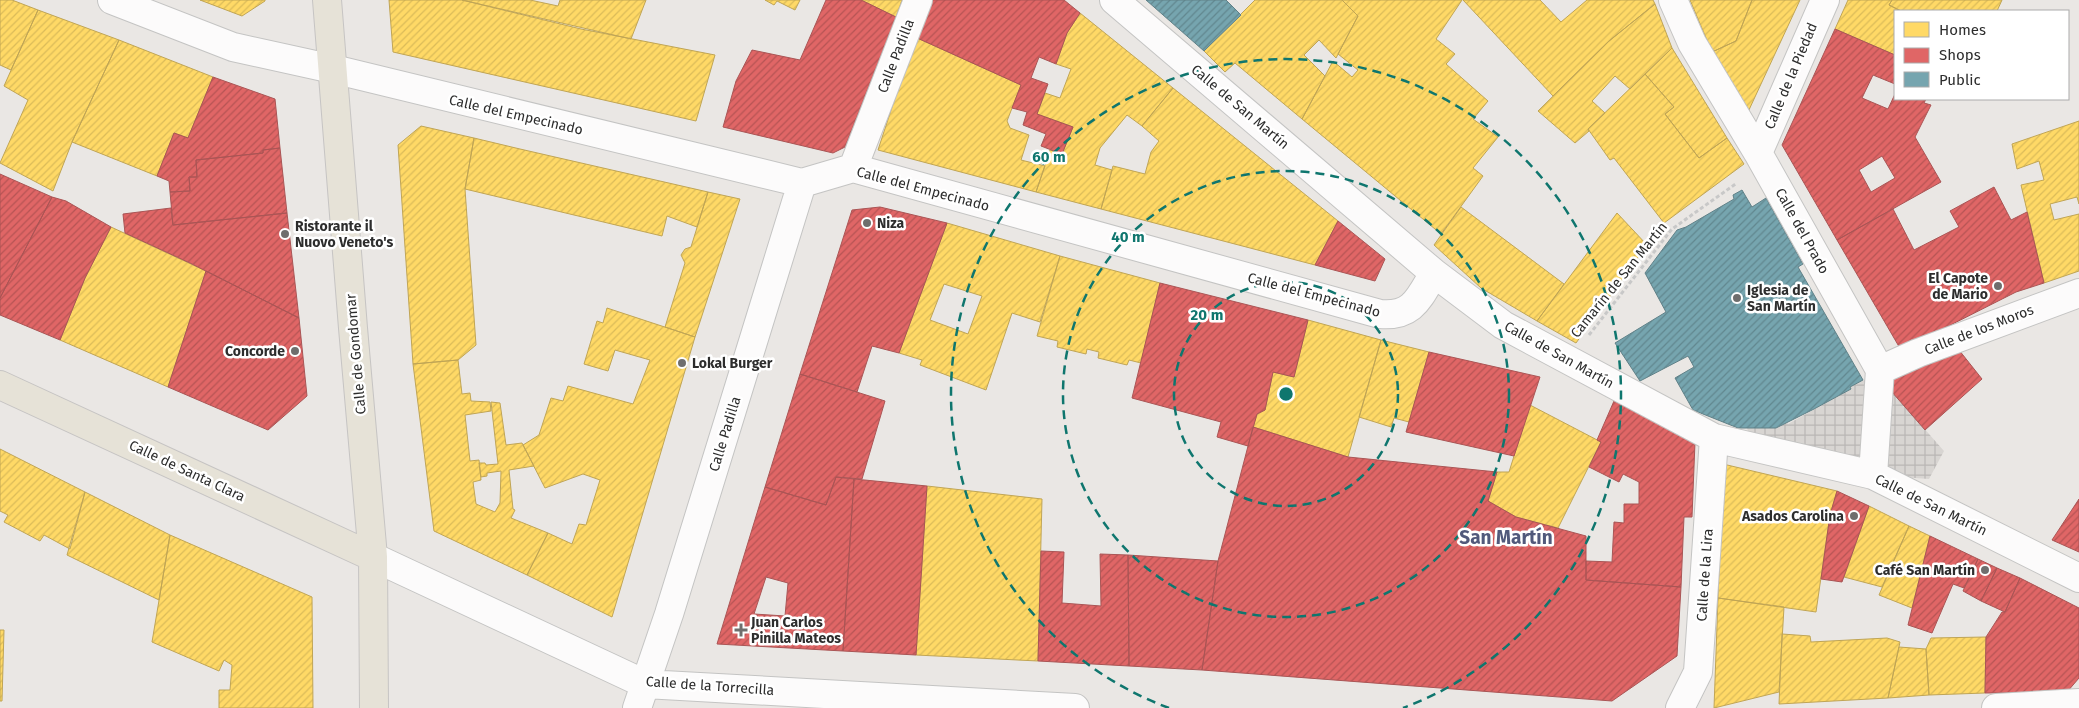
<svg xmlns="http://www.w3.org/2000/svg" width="2079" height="708" font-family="'Fira Sans',sans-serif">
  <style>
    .plaza { fill: url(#plaza-grid) }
    .homes { fill: url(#homes-hatch); stroke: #c0a555; fill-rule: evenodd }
    .shops { fill: url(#shops-hatch); stroke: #a55; fill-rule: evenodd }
    .public { fill: url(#public-hatch); stroke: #608188 }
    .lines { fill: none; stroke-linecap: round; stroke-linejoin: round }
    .minor-casing { stroke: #c4c4c3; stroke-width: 30 }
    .major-casing { stroke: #c6c4c3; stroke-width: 30 }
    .path { stroke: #c8c8c8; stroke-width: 3; stroke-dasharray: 4 2.5; stroke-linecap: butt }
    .minor { stroke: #fcfbfb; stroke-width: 28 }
    .major { stroke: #e6e2d7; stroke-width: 28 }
    .ring { fill: none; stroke: #0f766e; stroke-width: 2.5; stroke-dasharray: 9 6 }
    .poi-dot { fill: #6f6e6d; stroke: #fff; stroke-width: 2 }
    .labels { text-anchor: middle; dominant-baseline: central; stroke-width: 5; stroke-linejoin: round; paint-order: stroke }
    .street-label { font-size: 14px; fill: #2d2d2d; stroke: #fff }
    .poi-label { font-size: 14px; font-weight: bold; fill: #2d2d2d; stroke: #fff; text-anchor: start }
    .district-label { font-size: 19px; font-weight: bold; fill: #51597b; stroke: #fff }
    .centre { fill: #0f766e; stroke: #fff; stroke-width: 2.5 }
    .ring-label { font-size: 15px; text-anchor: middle; font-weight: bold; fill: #0f766e; stroke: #fff; stroke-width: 5; stroke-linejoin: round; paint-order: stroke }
  </style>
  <defs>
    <pattern id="plaza-grid" width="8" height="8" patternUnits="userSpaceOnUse" patternTransform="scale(1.25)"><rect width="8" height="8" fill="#d8d5d2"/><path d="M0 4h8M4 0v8" fill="none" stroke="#bab7b5"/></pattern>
    <pattern id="homes-hatch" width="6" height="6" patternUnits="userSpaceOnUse" patternTransform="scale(1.25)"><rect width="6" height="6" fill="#ffd966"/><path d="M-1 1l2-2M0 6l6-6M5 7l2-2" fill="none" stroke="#dbbb59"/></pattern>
    <pattern id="shops-hatch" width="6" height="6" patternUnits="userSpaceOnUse" patternTransform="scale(1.25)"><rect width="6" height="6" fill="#e06666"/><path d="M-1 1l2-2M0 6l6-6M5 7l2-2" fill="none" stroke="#b65454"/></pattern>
    <pattern id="public-hatch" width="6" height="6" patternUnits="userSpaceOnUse" patternTransform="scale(1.25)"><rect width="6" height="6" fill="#76a5af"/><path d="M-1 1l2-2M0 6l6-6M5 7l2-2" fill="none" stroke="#61878f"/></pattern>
  </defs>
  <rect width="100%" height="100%" fill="#eae7e4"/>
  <path class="plaza" d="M1863 380 1885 384 1944 451 1929 479 1873 475 1753 447 1747 428H1776L1787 422 1788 424 1851 389 1850 387Z"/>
  <path class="homes" d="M0 0H12L38 10 11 70 0 65Z
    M200 0H265V1L242 16Z
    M389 0H462L581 29 715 55 696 121 393 52Z
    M462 0H530L558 6 560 0H646L631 39Z
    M765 0H800L795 10 777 1 774 5Z
    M861 0H902L896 17Z
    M1255 0H1342L1358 16 1336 58 1319 40 1304 55 1325 76 1302 119 1235 63 1225 72 1204 51Z
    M1342 0H1462L1436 39 1455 54 1446 64 1488 101 1473 119 1498 137 1473 168 1483 176 1441 234 1302 119 1333 61 1352 77 1358 70 1338 54 1358 16Z
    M1463 0H1540L1561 22 1587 0H1653L1655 4 1609 41 1553 96Z
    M1690 0H1752L1736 41 1712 52Z
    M1752 0H1800L1748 112 1712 52 1736 41Z
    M1848 0H1892L1889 5 1901 11H1895V55L1835 29Z
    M1892 0H2002L1997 11H1901L1889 5Z
    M1655 4 1672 48 1630 89 1615 76 1592 101 1605 113 1588 129 1589 131 1575 143 1538 111 1609 41Z
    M38 10 119 40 72 142 53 191 0 163 28 100 4 86Z
    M1080 13 1173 88 1142 126 1127 115 1100 148 1095 165 1112 170 1101 209 1036 192 1050 150 1062 154 1073 127 1037 114 1045 93 1060 98 1071 69 1056 64 1067 33Z
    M915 37 1021 85 1007 121 1010 128 1029 135 1021 160 1045 166 1036 192 878 150Z
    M119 40 213 77 188 138 174 133 157 176 72 142Z
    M1672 48 1727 138 1699 158 1665 114 1674 107 1645 74Z
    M1645 74 1674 107 1665 114 1699 158 1727 138 1744 164 1664 223 1614 158 1610 160 1588 129Z
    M1173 88 1338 221 1315 265 1101 209 1113 166 1145 174 1151 152 1159 141 1142 126Z
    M2079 121V204L2077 197 2050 204 2054 220 2079 214V271L2044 283 2021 185 2044 180 2039 161 2017 169 2012 144Z
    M421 126 474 138 465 189 476 345 458 360 413 364 398 145Z
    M474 138 520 149 708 192 697 227 667 216 662 236 465 189Z
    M708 192 740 199 695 337 665 327 685 263 681 255 685 249 691 247Z
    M1461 207 1564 284 1537 321 1481 288 1434 245Z
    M1617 213 1647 245 1576 343 1537 321Z
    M947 223 1060 256 1040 322 1012 313 986 390 920 365 922 360 899 353ZM944 284 982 296 968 334 930 320Z
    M111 227 206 271 168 387 60 340 85 278Z
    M1060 256 1160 283 1141 363 1129 360 1127 365 1098 358 1099 352 1087 349 1086 354 1057 347 1058 341 1037 336Z
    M607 308 695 337 612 617 527 575 548 533 572 544 579 524 586 525 600 480 583 474 545 488 523 445 539 435 551 398 563 401 568 386 633 404 650 360 615 350 608 371 584 364 597 321 603 323Z
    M1308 320 1381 340 1348 457 1253 427 1257 414 1265 410 1273 372 1294 377Z
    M1381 340 1429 352 1409 422 1394 418 1391 427 1359 417Z
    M458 360 462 394 470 393 471 401 490 402 491 411 465 415 470 461 479 460 481 480 473 482 476 504 495 512 500 503 501 471 487 473V476L481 477 479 463H485L486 465 498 464 491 402 500 403 506 445 522 443 534 466 509 470 513 509 515 510 511 518 548 533 527 575 434 531 413 364Z
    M1530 405 1601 442 1558 528 1516 517 1488 501 1497 472H1509Z
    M0 449 85 492 70 549 44 535 40 541 4 522 8 515 0 511Z
    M1723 464 1837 491 1830 515 1816 612 1718 598Z
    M927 486 1042 499 1038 661 916 655Z
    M85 492 170 535 159 600 67 555Z
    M1869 506 1909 526 1882 587 1844 577Z
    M1909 526 1930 536 1912 608 1879 595Z
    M170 535 312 597 313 708H219V690H230L232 665 224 660 219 671 152 642Z
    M1718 598 1784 607 1779 692 1714 708Z
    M0 630H4L2 701H0Z
    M1782 634 1810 636 1811 642 1887 638 1900 642 1888 698 1779 704Z
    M1986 637 1985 693 1929 695 1926 649 1931 638Z
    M1899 647 1926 649 1929 695 1888 698Z"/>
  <path class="shops" d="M826 0H861L896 17 845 147 833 153 723 127 736 81 752 50 800 60Z
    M931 0H1064L1080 13 1067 33 1056 64 1039 57 1031 78 1048 84 1037 114 1073 127 1062 154 1041 146 1046 134 1023 125 1027 112 1012 108 1021 85 915 37Z
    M1835 29 1895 55V84L1873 75 1862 98 1888 109 1895 94V99H1926L1924 103 1931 105 1915 137 1941 182 1837 240 1782 145ZM1882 156 1895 178 1871 192 1859 170Z
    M213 77 275 99 280 148 263 150V153L196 160 197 177H189L190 191 170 192 169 181 157 176 174 133 188 138Z
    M280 148 287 213 173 225 170 192 190 191 189 177H197L196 160 263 153V150Z
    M0 174 52 197 0 298Z
    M1994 187 2011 220 2027 212 2044 283 2016 292 1901 350 1837 240 1893 209 1914 250 1959 227 1950 211Z
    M52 197 66 201 111 227 85 278 60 340 0 315V298Z
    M880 207 947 223 899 353 872 346 857 392 800 374 852 210Z
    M171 208 173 225 287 213 299 318 190 263 125 233 123 214Z
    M1338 221 1385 259 1375 281 1315 265Z
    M206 271 299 318 307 396 268 430 168 387Z
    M1160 283 1308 320 1294 377 1273 372 1265 410 1257 414 1248 446 1217 437 1221 422 1132 398Z
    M1955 345 1982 379 1925 430 1885 384 1908 367Z
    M1429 352 1540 377 1514 456 1406 432Z
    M800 374 885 401 862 479 836 477 826 505 765 487Z
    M1614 401 1695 442 1692 517H1684L1681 587 1586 580V561L1612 562 1614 522 1624 523V504H1639V482L1623 474 1619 482 1589 467 1601 442 1597 440Z
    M1253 427 1348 457 1497 472 1488 501 1516 517 1586 536V580L1681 587 1677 656 1612 701 1202 670 1218 561Z
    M836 477 854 479 843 651 717 644 765 487 826 505ZM766 577 788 583 785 616 754 614Z
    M854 479 927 486 916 655 843 651Z
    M1837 491 1869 506 1842 582 1821 579 1830 515Z
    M2079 499V552L2052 540Z
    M1930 536 1978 559 1964 588 1953 584 1932 633 1908 625Z
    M1041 551 1064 552 1062 603 1101 606 1100 554 1128 555 1129 666 1038 661Z
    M1128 555 1218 561 1202 670 1129 666Z
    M1978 559 1997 568 1981 601 1963 591Z
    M1997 568 2020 578 2005 612 1981 601Z
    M2020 578 2079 608V678L2067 692 1985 693 1986 637 2002 612H2005Z"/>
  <path class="public" d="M1146 0H1226L1241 15 1204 51Z
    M1742 190 1752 207 1766 198 1803 264 1798 267 1863 380 1850 387 1851 389 1814 409 1776 428H1738L1693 410 1675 378 1694 367 1688 356 1640 381 1615 343 1666 312 1645 273 1677 230 1686 227 1734 199 1733 195Z"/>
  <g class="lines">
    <defs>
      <path id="minor" d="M112 0 233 47 333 69 802 183 853 168 1380 314C1413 317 1419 298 1434 273
        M1114 0 1434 273 1503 325 1714 438 1873 475 2079 578
        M1673 0 1692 43 1758 153 1880 370 1873 475
        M1758 153 1825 0
        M853 168 918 0
        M1880 370 1918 353 2079 293
        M373 557 645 684 1075 708
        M637 708 669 614 802 183
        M1680 708 1698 672 1714 438
        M1996 708 2079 703"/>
      <path id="major" d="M327 0 353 328 373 557 374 708
        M0 385 373 557"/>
    </defs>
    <use href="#minor" class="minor-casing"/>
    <use href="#major" class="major-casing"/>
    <path class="path" d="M1589 335 1672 229 1737 183"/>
    <use href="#minor" class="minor"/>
    <use href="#major" class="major"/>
  </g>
  <g class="ring">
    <circle cx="1286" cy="394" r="112"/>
    <circle cx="1286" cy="394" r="223"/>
    <path d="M1169 708A335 335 0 1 1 1403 708"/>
  </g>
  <g class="poi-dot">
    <circle cx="867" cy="223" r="5"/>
    <circle cx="285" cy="234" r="5"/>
    <circle cx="1998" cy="286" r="5"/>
    <circle cx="1737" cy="298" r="5"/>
    <circle cx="295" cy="351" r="5"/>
    <circle cx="682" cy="363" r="5"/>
    <circle cx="1854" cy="516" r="5"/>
    <circle cx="1985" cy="570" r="5"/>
    <path d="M738.5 622.5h5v5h5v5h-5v5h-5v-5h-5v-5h5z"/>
  </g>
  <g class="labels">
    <g class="street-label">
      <text transform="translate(896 56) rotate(-69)">Calle Padilla</text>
      <text transform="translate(1791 76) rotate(-67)">Calle de la Piedad</text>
      <text transform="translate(1240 107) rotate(40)">Calle de San Martín</text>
      <text transform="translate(516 115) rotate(13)">Calle del Empecinado</text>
      <text transform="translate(923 189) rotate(15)">Calle del Empecinado</text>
      <text transform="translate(1802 231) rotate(61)">Calle del Prado</text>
      <text transform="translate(1619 280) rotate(-51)">Camarín de San Martín</text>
      <text transform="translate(1314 295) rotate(15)">Calle del Empecinado</text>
      <text transform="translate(1979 330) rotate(-21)">Calle de los Moros</text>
      <text transform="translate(356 354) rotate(-95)">Calle de Gondomar</text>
      <text transform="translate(1559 355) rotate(29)">Calle de San Martín</text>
      <text transform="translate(725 434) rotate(-73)">Calle Padilla</text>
      <text transform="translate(187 471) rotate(25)">Calle de Santa Clara</text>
      <text transform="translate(1931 505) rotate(26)">Calle de San Martín</text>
      <text transform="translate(1705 575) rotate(-86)">Calle de la Lira</text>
      <text transform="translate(710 686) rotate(4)">Calle de la Torrecilla</text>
    </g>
    <g class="poi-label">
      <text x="877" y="223">Niza</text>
      <text x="295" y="226">Ristorante il<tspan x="295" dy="16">Nuovo Veneto's</tspan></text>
      <text x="1988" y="278" text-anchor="end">El Capote<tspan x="1988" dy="16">de Mario</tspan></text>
      <text x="1747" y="290">Iglesia de<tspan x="1747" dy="16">San Martín</tspan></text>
      <text x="285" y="351" text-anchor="end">Concorde</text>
      <text x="692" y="363">Lokal Burger</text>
      <text x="1844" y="516" text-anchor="end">Asados Carolina</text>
      <text x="1975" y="570" text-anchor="end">Café San Martín</text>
      <text x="751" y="622">Juan Carlos<tspan x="751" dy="16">Pinilla Mateos</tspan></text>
    </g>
    <g class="district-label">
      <text x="1506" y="537">San Martín</text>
    </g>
  </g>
  <circle cx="1286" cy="394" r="8" class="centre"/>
  <g class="ring-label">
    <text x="1049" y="162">60 m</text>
    <text x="1128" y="242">40 m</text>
    <text x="1207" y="320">20 m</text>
  </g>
  <rect x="1894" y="10" width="175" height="90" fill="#ffffff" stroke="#ababab"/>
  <rect x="1904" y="22" width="25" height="15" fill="#ffd966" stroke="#ababab"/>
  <text x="1939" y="35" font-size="15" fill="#2d2d2d">Homes</text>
  <rect x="1904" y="48" width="25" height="15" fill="#e06666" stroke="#ababab"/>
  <text x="1939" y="60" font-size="15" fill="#2d2d2d">Shops</text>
  <rect x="1904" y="72" width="25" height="15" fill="#76a5af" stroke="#ababab"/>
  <text x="1939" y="85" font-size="15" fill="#2d2d2d">Public</text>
</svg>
